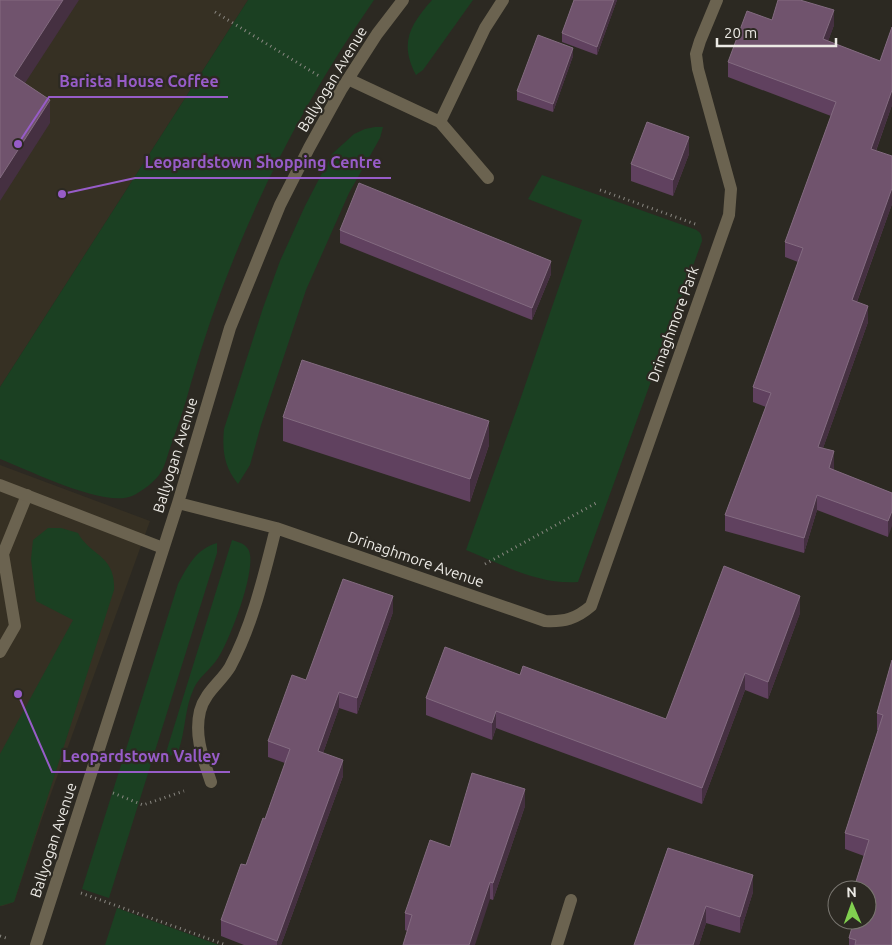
<svg xmlns="http://www.w3.org/2000/svg" width="892" height="945" font-family="Ubuntu,sans-serif">
  <style>
    .built { fill: #363023 }
    .green { fill: #1b4022 }
    .lines { fill: none; stroke-linecap: round; stroke-linejoin: round }
    .path { stroke: #8a8882; stroke-width: 3; stroke-dasharray: 1 4; stroke-linecap: butt }
    .lane { stroke: #6b6350; stroke-width: 12 }
    .street { stroke: #6b6350; stroke-width: 12 }
    .wall { fill: #60415f }
    .shaded-wall { fill: #453041 }
    .building { fill: #70536d; stroke: #836b80 }
    .labels { text-anchor: middle; dominant-baseline: central; stroke-width: 4.5; stroke-linejoin: round; paint-order: stroke }
    .street-label { font-size: 15px; fill: #eceae5; stroke: #2c2922 }
    .leader { fill: none; stroke: #975cc8; stroke-width: 2 }
    .callout-dot { fill: #975cc8; stroke: #2c2922; stroke-width: 2 }
    .callout-label { font-size: 16px; text-anchor: middle; font-weight: bold; fill: #975cc8; stroke: #2c2922; stroke-width: 4.5; stroke-linejoin: round; paint-order: stroke }
  </style>
  <rect width="100%" height="100%" fill="#2c2922"/>
  <path class="built" d="M0 0H248L0 387Z
    M0 465 150 521 41 821 14 902 3 906H0Z"/>
  <path class="green" d="M248 0H374C292 118 231 244 191 383 185 406 177 428 169 451 167 457 165 466 161 472 156 481 141 492 132 496 104 508 29 470 0 459V387Z
    M432 0H473L423 70 416 75C399 43 410 25 432 0Z
    M375 127H383L380 138 349 193 306 290 261 425 250 465 238 484C224 467 222 450 224 429L263 308 280 261 305 206 332 154 354 134 365 129Z
    M542 175 694 229C700 231 702 235 702 241L578 582C539 585 501 564 466 550L519 403 582 220 528 199Z
    M48 528H61L78 533C89 555 116 555 114 590L14 902 0 906V754L73 620 36 601 31 559 33 540Z
    M232 540C238 542 244 543 248 549 259 565 229 642 218 658 211 669 199 677 194 688 184 709 186 731 178 752L164 759Z
    M217 543V553L109 898 82 889 178 584C188 566 196 549 217 543Z
    M117 908 219 945H105Z"/>
  <g class="lines">
    <path class="path" d="M215 12 319 76
      M600 190 698 225
      M485 564 598 502
      M113 793 143 805 184 791
      M81 893 226 945
      M0 936 9 939"/>
    <path class="lane" d="M0 652 15 626 3 554 27 495"/>
    <path class="street" d="M348 79 440 122 485 28 503 0
      M440 122 488 178
      M0 485 163 548
      M178 503 276 528 545 621C564 622 576 619 591 606L729 215 731 189 698 69 696 54 700 41 717 0
      M211 782C203 758 194 736 200 711 205 692 221 682 230 667 253 624 264 575 276 528
      M36 945 178 503 230 328 280 205 309 148 341 90 377 34 403 0
      M557 945 571 900"/>
  </g>
  <path class="wall" d="M574 0H617L597 55 562 42V33Z
    M834 25 828 41 880 61 892 27V105L876 151 892 204 857 302 868 322 823 448 834 467 833 470 892 493 888 537 817 510 804 553 725 531V515L766 407 753 402V387L798 262 785 257V242L831 116 728 77V62Z
    M573 56 553 112 517 100V91Z
    M689 154 673 196 631 181V164Z
    M340 230 551 274 532 320 340 243Z
    M283 417 489 445 470 502 283 441Z
    M393 612 357 714 339 708 323 753 343 776 281 945H244L221 936V920L246 865 265 819 285 763 268 757V741L306 680Z
    M800 613 768 699 745 690 702 804 496 728 492 740 426 715V698L520 675 666 719Z
    M892 660V945H849V938L867 890H854V888L864 856 845 849V833L878 730H877V713Z
    M525 806 493 900 490 899 407 931 405 930V913L450 847Z
    M668 848 753 892 740 933 706 923 699 945H634Z"/>
  <path class="shaded-wall" d="M63 0H79L14 100V76Z
    M614 0H617L597 55V47Z
    M834 10V25L823 55V39Z
    M573 48V56L553 112V104Z
    M892 90V105L871 164V149Z
    M50 100V123L0 201V178Z
    M689 137V154L673 196V180Z
    M892 188V204L852 315V300Z
    M551 261V274L532 320V308Z
    M868 306V322L818 462V447Z
    M489 421V445L470 502V479Z
    M834 451V467L829 483V468Z
    M817 495V510L804 553V538Z
    M892 511V526L888 537V521Z
    M393 596V612L357 714V698Z
    M800 596V613L768 699V682Z
    M745 673V690L702 804V788Z
    M339 692V708L318 767V751Z
    M496 711V728L492 740V723Z
    M343 760V776L281 945H277V941Z
    M525 789V806L493 900V883Z
    M753 875V892L740 933V917Z
    M490 882V899L475 945H469Z
    M706 906V923L699 945H693Z"/>
  <path class="building" d="M0 0H63L14 76 50 100 0 178Z
    M574 0H614L597 47 562 33Z
    M778 0H800L834 10 823 39 880 61 892 27V90L871 149 892 156V188L852 300 868 306 818 447 834 451 829 468 892 493V511L888 521 817 495 804 538 725 515 771 393 753 387 803 248 785 242 836 102 728 62 747 11 772 20Z
    M538 35 573 48 553 104 517 91Z
    M647 122 689 137 673 180 631 164Z
    M359 183 551 261 532 308 340 230Z
    M302 360 489 421 470 479 283 417Z
    M724 566 800 596 768 682 745 673 702 788 496 711 492 723 426 698 445 647 520 675 523 666 666 719Z
    M343 579 393 596 357 698 339 692 318 751 343 760 277 941 221 920 241 864 246 865 263 818 265 819 290 749 268 741 292 675 306 680Z
    M892 660V945H855L856 940 849 938 854 920H867V890H860L854 888 869 840 845 833 883 715 877 713Z
    M472 773 525 789 493 883 490 882 469 945H403L412 915 405 913 430 840 450 847Z
    M668 848 753 875 740 917 706 906 693 945H634Z"/>
  <g class="labels">
    <g class="street-label">
      <text transform="translate(332 79) rotate(-59)">Ballyogan Avenue</text>
      <text transform="translate(673 324) rotate(-70)">Drinaghmore Park</text>
      <text transform="translate(175 455) rotate(-73)">Ballyogan Avenue</text>
      <text transform="translate(416 559) rotate(19)">Drinaghmore Avenue</text>
      <text transform="translate(53 840) rotate(-72)">Ballyogan Avenue</text>
    </g>
  </g>
  <path class="leader" d="M18 144L49 97H228M62 194L135 178H391M18 694L52 772H230"/>
  <g class="callout-dot">
    <circle cx="18" cy="144" r="5"/>
    <circle cx="62" cy="194" r="5"/>
    <circle cx="18" cy="694" r="5"/>
  </g>
  <g class="callout-label">
    <text x="139" y="87">Barista House Coffee</text>
    <text x="263" y="168">Leopardstown Shopping Centre</text>
    <text x="141" y="762">Leopardstown Valley</text>
  </g>
  <g transform="translate(852 905) rotate(358)"><circle r="24" fill="#2c2922" stroke="#797670"/>
  <path d="M0-4L9 19L0 12L-9 19Z" fill="#81d050"/>
  <text y="-8" font-size="14" font-weight="bold" text-anchor="middle" fill="#eceae5">N</text>
  </g>
  <path d="M717 38v8h119v-8" fill="none" stroke="#eceae5" stroke-width="2.5"/>
  <text x="724" y="38" font-size="15" fill="#eceae5" stroke="#2c2922" stroke-width="4" paint-order="stroke">20 m</text>
</svg>
